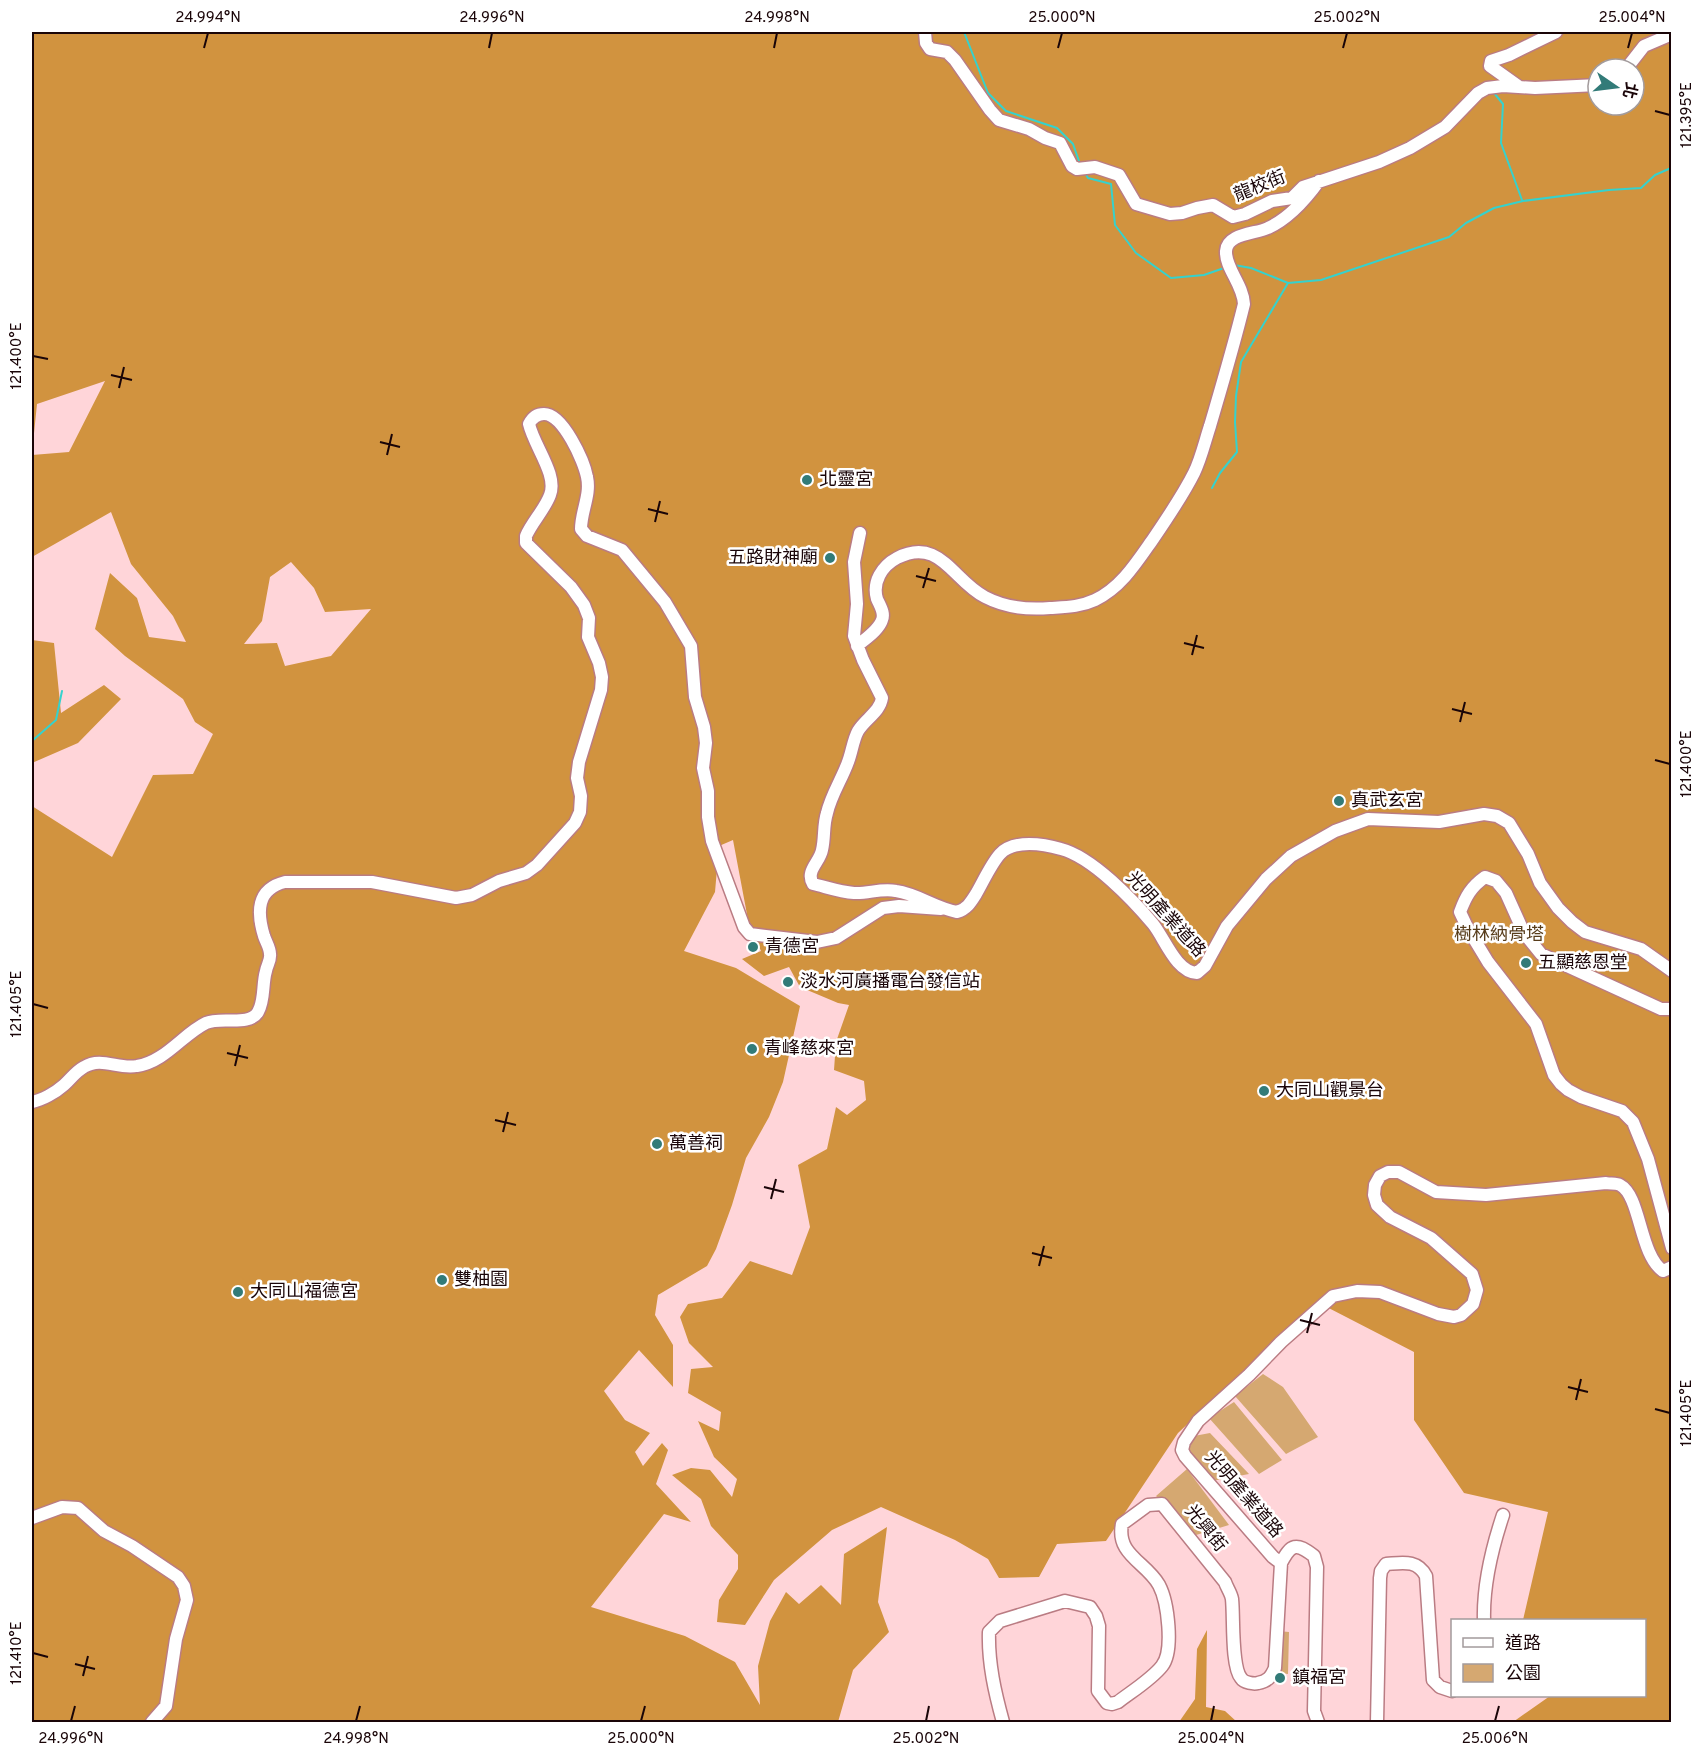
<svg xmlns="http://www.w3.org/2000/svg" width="1703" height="1754" font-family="Overpass,'Noto Sans TC',sans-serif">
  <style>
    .green { fill: #d5a871 }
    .forest { fill: #d1933f; fill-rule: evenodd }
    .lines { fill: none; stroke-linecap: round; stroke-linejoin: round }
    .stream { stroke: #35d2cd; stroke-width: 2 }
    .minor-casing { stroke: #ba7c83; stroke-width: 15 }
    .minor { stroke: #fff; stroke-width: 12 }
    .ticks { fill: none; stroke: #1a0508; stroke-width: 2 }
    .poi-dot { fill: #327b78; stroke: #fff; stroke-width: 2 }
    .labels { text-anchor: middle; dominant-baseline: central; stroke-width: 5; stroke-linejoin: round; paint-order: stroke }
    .street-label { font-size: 18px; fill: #1a0508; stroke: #fff }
    .poi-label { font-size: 18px; fill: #1a0508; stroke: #fff; text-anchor: start }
    .park-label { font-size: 18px; fill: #573c1a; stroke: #fff }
    .neatline { fill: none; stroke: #1a0508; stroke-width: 2 }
    .ticks-label { font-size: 15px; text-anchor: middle; fill: #1a0508 }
  </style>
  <rect width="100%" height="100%" fill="#ffd5d9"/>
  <path class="green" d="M1263 1374 1283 1387 1318 1437 1286 1454 1235 1396Z
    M1234 1402 1282 1460 1259 1474 1209 1418Z
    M1210 1433 1249 1474 1212 1481 1185 1450 1194 1436Z
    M1187 1469 1229 1525 1196 1535 1156 1496Z
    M1278 1631 1289 1632 1288 1674 1278 1673Z"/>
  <path class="forest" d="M32 32H1671V1722H1513L1550 1696H1644V1620H1523L1548 1512 1464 1493 1414 1420V1352L1317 1302 1178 1433 1106 1541 1057 1544 1039 1577 999 1578 988 1559 955 1540 881 1507 832 1530 774 1580 745 1625 717 1622 719 1600 738 1569V1555L711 1526 701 1499 672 1475 691 1468 710 1470 732 1497 737 1479 714 1457 698 1421 719 1431 721 1412 688 1393 691 1369 713 1367 689 1343 680 1317 688 1304 722 1298 750 1261 792 1275 810 1227 798 1165 827 1149 836 1107 847 1115 866 1100 864 1081 834 1070 836 1042 849 1005 838 1003 800 987 789 967 764 976 742 959 761 951 749 925 733 840 719 846 715 892 684 951 736 968 800 1006 783 1082 769 1117 746 1158 732 1205 716 1249 707 1266 658 1295 655 1315 673 1345V1387L639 1350 604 1391 625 1420 650 1433 635 1452 643 1466 662 1443 668 1450 656 1484 691 1522 664 1514 591 1607 685 1636 735 1662 760 1705 758 1666 770 1621 786 1592 799 1604 821 1585 841 1605 844 1554 887 1527 878 1602 889 1632 853 1670 838 1722H32V806L112 857 153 775 193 774 213 734 195 722 183 699 125 656 95 629 110 573 137 598 149 637 186 642 173 616 131 564 111 512 32 557V455L69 452 105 381 37 404 33 443H32ZM1598 69H1634V105H1598ZM291 562 314 588 325 612 371 609 331 656 285 666 277 643 244 644 262 621 270 577Z
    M32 640 54 643 61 713 104 685 121 699 78 743 32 763Z
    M1207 1630 1206 1707 1225 1711 1237 1722H1179L1195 1699 1197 1649Z"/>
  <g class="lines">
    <path class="stream" d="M964 32 988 93 1006 111 1057 128 1073 144 1080 164
      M1494 93 1503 104 1501 143 1522 200
      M1085 173 1088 178 1111 184 1115 225 1136 253 1171 278 1204 275 1224 268
      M1234 265 1251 268 1288 283 1321 280 1449 237 1466 223 1494 208 1523 201 1609 190 1641 188 1655 175 1671 168
      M1212 488 1220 473 1237 452 1235 422 1236 396 1241 362 1288 283
      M32 741 56 720 62 691"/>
    <defs>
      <path id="minor" d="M925 32 926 43 930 49 947 52 955 60 990 110 999 120 1029 129 1045 138 1060 143 1072 166 1077 169 1095 167 1119 175 1136 204 1170 214 1182 213 1197 208 1213 205 1233 217 1245 214 1272 201 1292 198 1303 187 1379 162 1410 148 1445 127 1478 93 1487 88 1503 86 1535 88 1598 85
        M1626 69 1644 46 1672 34
        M1518 86 1490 66 1491 61 1509 55 1556 32
        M860 533 854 562 857 604 854 636 863 660 882 698C880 712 865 719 858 731 853 740 852 752 848 762 842 779 831 795 827 813 823 825 825 838 822 850 820 862 805 871 813 884 826 887 840 892 854 893 868 894 881 888 896 891 918 894 935 908 957 912 967 909 971 902 976 894 983 882 991 864 1000 854 1014 839 1044 844 1061 849 1092 857 1133 900 1153 924 1165 939 1176 972 1197 973L1205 966 1227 926 1266 879 1291 856 1335 831 1368 819 1439 822 1484 814 1497 816 1509 823 1528 854 1540 883 1558 908 1572 922 1585 932 1641 949 1672 971
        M857 646C865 639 879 630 882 620 885 613 880 606 877 599 872 582 882 566 897 558 940 536 953 581 985 597 1006 608 1027 610 1050 608 1066 607 1080 607 1095 600 1120 588 1135 565 1151 542 1166 520 1182 497 1194 473 1201 459 1205 441 1210 426 1222 385 1234 345 1244 304 1243 284 1225 268 1226 251 1227 233 1256 234 1268 228 1290 218 1306 199 1319 181
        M1672 1009H1661L1541 954 1524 933 1506 893 1496 881 1485 877C1471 887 1466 896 1460 912L1468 929 1488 962 1536 1024 1554 1075 1561 1084 1568 1090 1581 1097 1622 1111 1633 1122 1648 1159 1672 1248
        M32 1102C42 1100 55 1093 64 1085 71 1079 75 1072 84 1067 102 1056 118 1070 137 1066 165 1062 183 1034 206 1023 221 1016 249 1027 258 1012 265 1000 262 984 266 971 267 965 271 960 270 954 270 948 266 942 264 936 257 913 256 889 285 882H372L456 898 472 895 499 881 526 873 537 865 575 823 580 812 581 796 577 778 579 762 601 690 602 677 599 663 588 637 589 618 584 605 571 587 526 543V536C532 522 545 509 550 495 558 475 534 446 529 424 532 418 536 414 544 414 563 414 584 461 587 477 591 495 581 511 581 529L587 536 622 550 665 602 691 646 695 697 704 727 706 743 703 768 708 791V817L712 841 744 927 750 934 817 942 836 938 883 908 899 906 941 909
        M32 1518 62 1507 78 1508 104 1531 132 1546 178 1577 184 1586 187 1600 176 1639 166 1706 152 1722
        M1281 1563 1273 1557 1185 1456 1182 1450 1184 1442 1198 1421 1249 1375 1281 1342 1333 1296 1357 1291 1380 1292 1438 1314 1454 1317 1461 1315 1473 1304 1477 1290 1472 1274 1431 1238 1390 1217 1377 1205 1374 1195 1375 1185 1380 1176 1388 1172H1399L1436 1192 1486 1195 1606 1183C1610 1184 1616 1183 1620 1185 1641 1196 1639 1254 1663 1271L1672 1267
        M1484 1620C1483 1585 1492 1548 1503 1515
        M1003 1722C995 1693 988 1663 989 1632L1000 1621 1065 1601 1090 1607 1096 1616 1099 1626 1098 1691 1107 1703 1112 1704 1118 1702C1131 1692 1152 1679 1162 1666 1174 1651 1168 1602 1159 1585 1146 1562 1116 1555 1122 1524L1148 1505 1162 1504 1225 1582C1227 1588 1231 1593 1232 1599 1234 1617 1231 1666 1241 1678 1244 1683 1254 1684 1258 1683 1268 1681 1271 1677 1275 1668L1281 1563C1291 1544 1296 1542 1314 1556L1317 1567 1314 1711 1318 1722
        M1377 1722 1380 1578 1381 1571 1386 1564C1402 1563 1417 1559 1426 1576L1433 1680 1440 1687 1452 1691"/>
    </defs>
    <use href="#minor" class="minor-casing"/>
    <use href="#minor" class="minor"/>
  </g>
  <path class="ticks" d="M204 48 208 33M489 48 492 33M774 48 777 33M1058 48 1062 33M1343 48 1347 33M1628 48 1632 33M1655 111 1670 115M33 356 48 359M111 375 132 380M119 388 124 367M380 442 400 447M387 455 392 434M648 509 668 514M655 522 660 501M916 576 936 581M923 588 929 568M1184 643 1204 648M1192 655 1197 635M1452 709 1472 714M1460 722 1465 702M1655 760 1670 764M33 1004 48 1008M227 1053 248 1058M235 1066 240 1045M495 1120 516 1125M503 1132 508 1112M764 1187 784 1192M771 1199 776 1179M1032 1253 1052 1258M1039 1266 1044 1246M1300 1320 1320 1325M1307 1333 1312 1313M1568 1387 1588 1392M1576 1400 1581 1379M1655 1409 1670 1413M33 1653 48 1657M75 1664 95 1669M83 1676 88 1656M71 1721 75 1706M356 1721 360 1706M641 1721 645 1706M926 1721 929 1706M1211 1721 1214 1706M1495 1721 1499 1706"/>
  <g class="poi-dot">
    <circle cx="807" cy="480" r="6"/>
    <circle cx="830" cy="558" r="6"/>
    <circle cx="1339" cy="801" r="6"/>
    <circle cx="753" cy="947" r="6"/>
    <circle cx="1526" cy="963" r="6"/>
    <circle cx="788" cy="982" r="6"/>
    <circle cx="752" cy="1049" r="6"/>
    <circle cx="1264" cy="1091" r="6"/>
    <circle cx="657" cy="1144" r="6"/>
    <circle cx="442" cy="1280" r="6"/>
    <circle cx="238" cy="1292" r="6"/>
    <circle cx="1280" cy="1678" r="6"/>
  </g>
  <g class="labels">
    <g class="street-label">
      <text transform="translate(1260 187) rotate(-22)">龍校街</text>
      <text transform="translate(1165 915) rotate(48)">光明產業道路</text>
      <text transform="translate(1243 1495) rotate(49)">光明產業道路</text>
      <text transform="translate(1205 1529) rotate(51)">光興街</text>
    </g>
    <g class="poi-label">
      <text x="819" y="480">北靈宮</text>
      <text x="818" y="558" text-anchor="end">五路財神廟</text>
      <text x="1351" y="801">真武玄宮</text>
      <text x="765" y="947">青德宮</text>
      <text x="1538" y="963">五顯慈恩堂</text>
      <text x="800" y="982">淡水河廣播電台發信站</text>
      <text x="764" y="1049">青峰慈來宮</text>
      <text x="1276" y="1091">大同山觀景台</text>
      <text x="669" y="1144">萬善祠</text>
      <text x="454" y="1280">雙柚園</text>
      <text x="250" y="1292">大同山福德宮</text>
      <text x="1292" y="1678">鎮福宮</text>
    </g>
    <g class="park-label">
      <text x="1499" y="935">樹林納骨塔</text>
    </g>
  </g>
  <rect width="1703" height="1754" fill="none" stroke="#ffffff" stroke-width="66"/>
  <rect x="1451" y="1619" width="195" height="78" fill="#ffffff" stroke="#a39b9c" stroke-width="1.5"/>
  <rect x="1463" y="1638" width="30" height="9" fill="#ffffff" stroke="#a39b9c" stroke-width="1.5"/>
  <text x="1505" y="1649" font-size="18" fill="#1a0508">道路</text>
  <rect x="1463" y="1664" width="30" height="18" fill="#d5a871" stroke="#a39b9c" stroke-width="1.5"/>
  <text x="1505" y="1679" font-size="18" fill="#1a0508">公園</text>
  <g transform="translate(1616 87) rotate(104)"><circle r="28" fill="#ffffff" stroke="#a39b9c" stroke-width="1.5"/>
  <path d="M0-4.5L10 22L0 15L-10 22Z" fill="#327b78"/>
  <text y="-9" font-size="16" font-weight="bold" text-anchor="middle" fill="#1a0508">北</text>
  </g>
  <rect x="33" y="33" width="1637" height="1688" class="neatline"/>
  <g class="ticks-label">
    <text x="208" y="22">24.994°N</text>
    <text x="492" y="22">24.996°N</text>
    <text x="777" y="22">24.998°N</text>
    <text x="1062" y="22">25.000°N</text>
    <text x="1347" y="22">25.002°N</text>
    <text x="1632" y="22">25.004°N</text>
    <text transform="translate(1686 115) rotate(-90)" y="5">121.395°E</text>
    <text transform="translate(16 356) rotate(-90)" y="5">121.400°E</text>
    <text transform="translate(1686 764) rotate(-90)" y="5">121.400°E</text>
    <text transform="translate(16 1004) rotate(-90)" y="5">121.405°E</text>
    <text transform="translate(1686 1413) rotate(-90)" y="5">121.405°E</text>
    <text transform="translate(16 1653) rotate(-90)" y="5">121.410°E</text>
    <text x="71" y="1743">24.996°N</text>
    <text x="356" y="1743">24.998°N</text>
    <text x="641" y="1743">25.000°N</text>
    <text x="926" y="1743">25.002°N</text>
    <text x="1211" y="1743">25.004°N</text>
    <text x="1495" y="1743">25.006°N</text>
  </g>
</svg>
